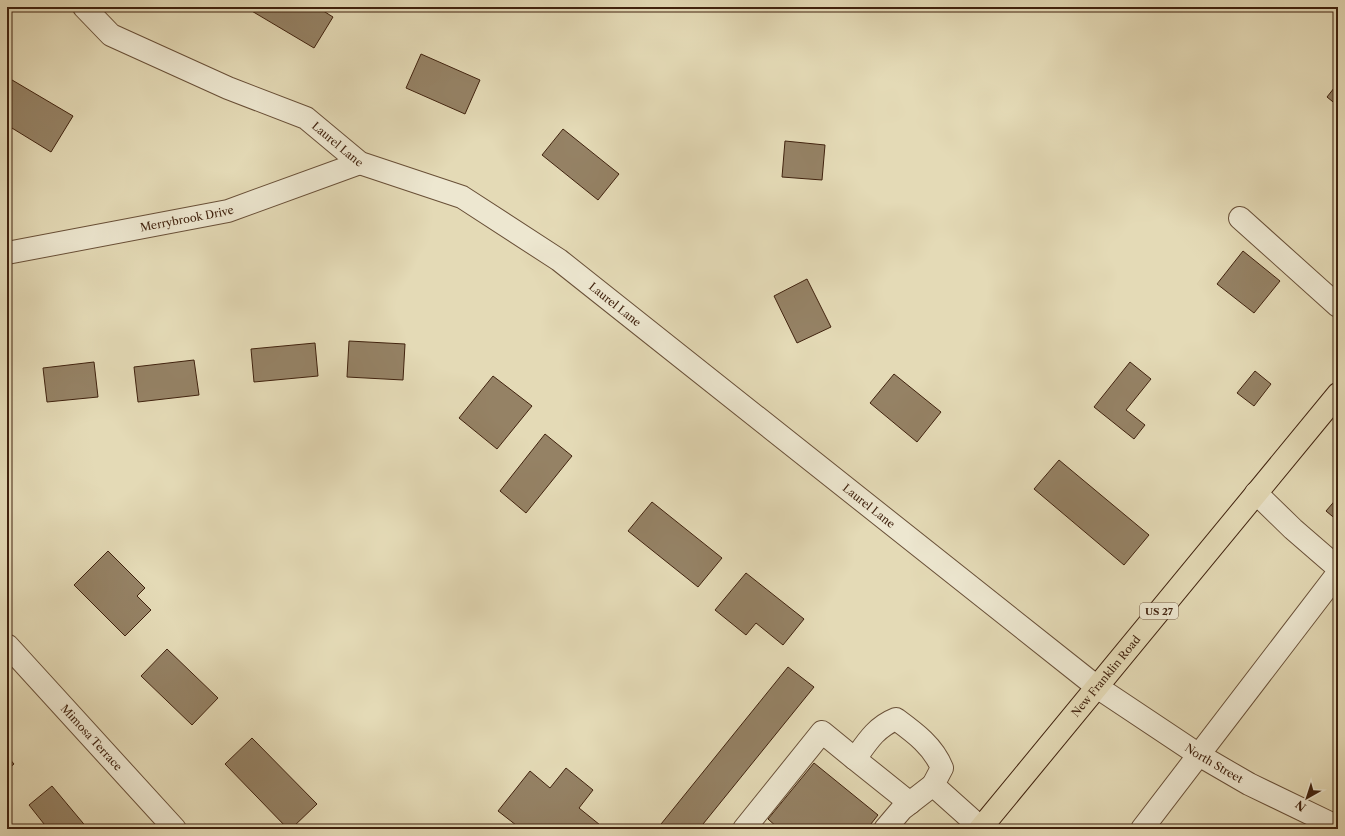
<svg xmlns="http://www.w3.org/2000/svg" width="1345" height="836" font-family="'Libre Caslon Text',serif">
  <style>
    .building { fill: #958265; stroke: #40220e }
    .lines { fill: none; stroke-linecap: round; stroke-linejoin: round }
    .minor-casing { stroke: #695038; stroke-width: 24 }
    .highway-casing { stroke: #40220e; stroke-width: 24 }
    .minor { stroke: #ede7d0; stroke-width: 22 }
    .highway { stroke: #e4dab6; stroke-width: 22 }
    .labels { text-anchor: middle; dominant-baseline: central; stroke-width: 3.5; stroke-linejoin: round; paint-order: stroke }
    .shield { fill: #ede7d0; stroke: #745d48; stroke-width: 1 }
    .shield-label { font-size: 10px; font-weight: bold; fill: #40220e }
    .street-label { font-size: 11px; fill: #40220e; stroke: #ede7d0 }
  </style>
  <rect width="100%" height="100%" fill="#e4dab6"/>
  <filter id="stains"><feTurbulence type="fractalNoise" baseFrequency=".005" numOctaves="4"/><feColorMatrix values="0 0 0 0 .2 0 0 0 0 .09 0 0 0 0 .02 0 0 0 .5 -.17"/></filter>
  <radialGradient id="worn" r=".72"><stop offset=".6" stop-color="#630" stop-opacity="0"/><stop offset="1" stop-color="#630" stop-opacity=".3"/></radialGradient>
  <path class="building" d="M245 7H317L333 17 314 48Z
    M421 54 480 80 465 114 406 88Z
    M7 77 73 116 51 152 7 125Z
    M1338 83V106L1327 97Z
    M563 129 619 174 598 200 542 155Z
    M785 141 825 145 822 180 782 177Z
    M1243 251 1280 281 1254 313 1217 284Z
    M807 279 831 327 797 343 774 296Z
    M349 341 405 344 403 380 347 377Z
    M315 343 318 376 254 382 251 349Z
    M194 360 199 395 138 402 134 367Z
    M94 362 98 397 47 402 43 368Z
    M1130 362 1151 379 1126 410 1145 425 1134 439 1094 407Z
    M1255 371 1271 384 1254 406 1237 393Z
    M894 374 941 412 917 442 870 403Z
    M493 376 532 406 497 449 459 418Z
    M545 434 572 456 526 513 500 491Z
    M1059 460 1149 535 1124 565 1034 489Z
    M1338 497V521L1326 511Z
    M652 502 722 558 698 587 628 531Z
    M108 551 145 588 137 596 151 610 125 636 74 585Z
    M746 573 804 619 783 645 756 623 746 635 715 610Z
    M167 649 218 698 192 725 141 676Z
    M788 667 814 687 699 829H657Z
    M252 738 317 804 291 829H288L225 764Z
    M7 756 14 764 7 770Z
    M814 763 878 815 867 829H779L768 819Z
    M566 768 593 790 579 808 605 829H521L498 811 530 771 550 788Z
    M52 786 88 829H48L29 805Z"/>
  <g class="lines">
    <defs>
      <g id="minor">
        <path id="s1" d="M84 7 111 35 228 88 306 118 360 163 462 197 559 260 1097 687 1199 755 1249 784 1338 827"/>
        <path d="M1240 218 1338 306"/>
        <path id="s2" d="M7 253 228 211 360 163"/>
        <path d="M1256 493 1293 529 1338 568"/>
        <path id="s3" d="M8 646 175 829"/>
        <path d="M910 803 855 759C867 742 876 727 896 719 915 733 933 746 942 768L933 785"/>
        <path d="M744 829 822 732 855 759"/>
        <path d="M885 829 902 809 933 785 981 828"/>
        <path d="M1142 829 1338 573"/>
      </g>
      <g id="highway">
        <path id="s4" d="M980 829 1338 394"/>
      </g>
    </defs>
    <use href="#minor" class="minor-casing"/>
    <use href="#highway" class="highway-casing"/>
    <use href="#minor" class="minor"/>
    <use href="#highway" class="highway"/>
  </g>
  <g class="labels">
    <rect class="shield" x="1140" y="603" width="38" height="16" rx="3"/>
    <g class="shield-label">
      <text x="1159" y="611">US 27</text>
    </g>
    <g class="street-label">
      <text stroke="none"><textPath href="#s1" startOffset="292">Laurel Lane</textPath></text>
      <text stroke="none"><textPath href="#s2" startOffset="183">Merrybrook Drive</textPath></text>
      <text stroke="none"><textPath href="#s1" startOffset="616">Laurel Lane</textPath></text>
      <text stroke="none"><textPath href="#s1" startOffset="940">Laurel Lane</textPath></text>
      <text stroke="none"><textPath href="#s4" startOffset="198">New Franklin Road</textPath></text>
      <text stroke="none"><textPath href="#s3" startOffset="124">Mimosa Terrace</textPath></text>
      <text stroke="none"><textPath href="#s1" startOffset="1371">North Street</textPath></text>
    </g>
  </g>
  <rect width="1345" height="836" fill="none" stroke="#e4dab6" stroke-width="24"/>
  <rect x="8" y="8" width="1329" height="820" fill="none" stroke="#40220e" stroke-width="2"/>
  <rect x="12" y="12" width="1321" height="812" fill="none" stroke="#40220e"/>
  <g transform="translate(1307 798) rotate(219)" stroke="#ede7d0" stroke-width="3" paint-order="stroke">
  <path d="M0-3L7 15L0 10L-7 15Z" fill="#40220e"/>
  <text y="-6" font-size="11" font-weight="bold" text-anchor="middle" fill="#40220e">N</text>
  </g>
  <rect width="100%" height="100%" filter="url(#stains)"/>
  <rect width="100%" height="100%" fill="url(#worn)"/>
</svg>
